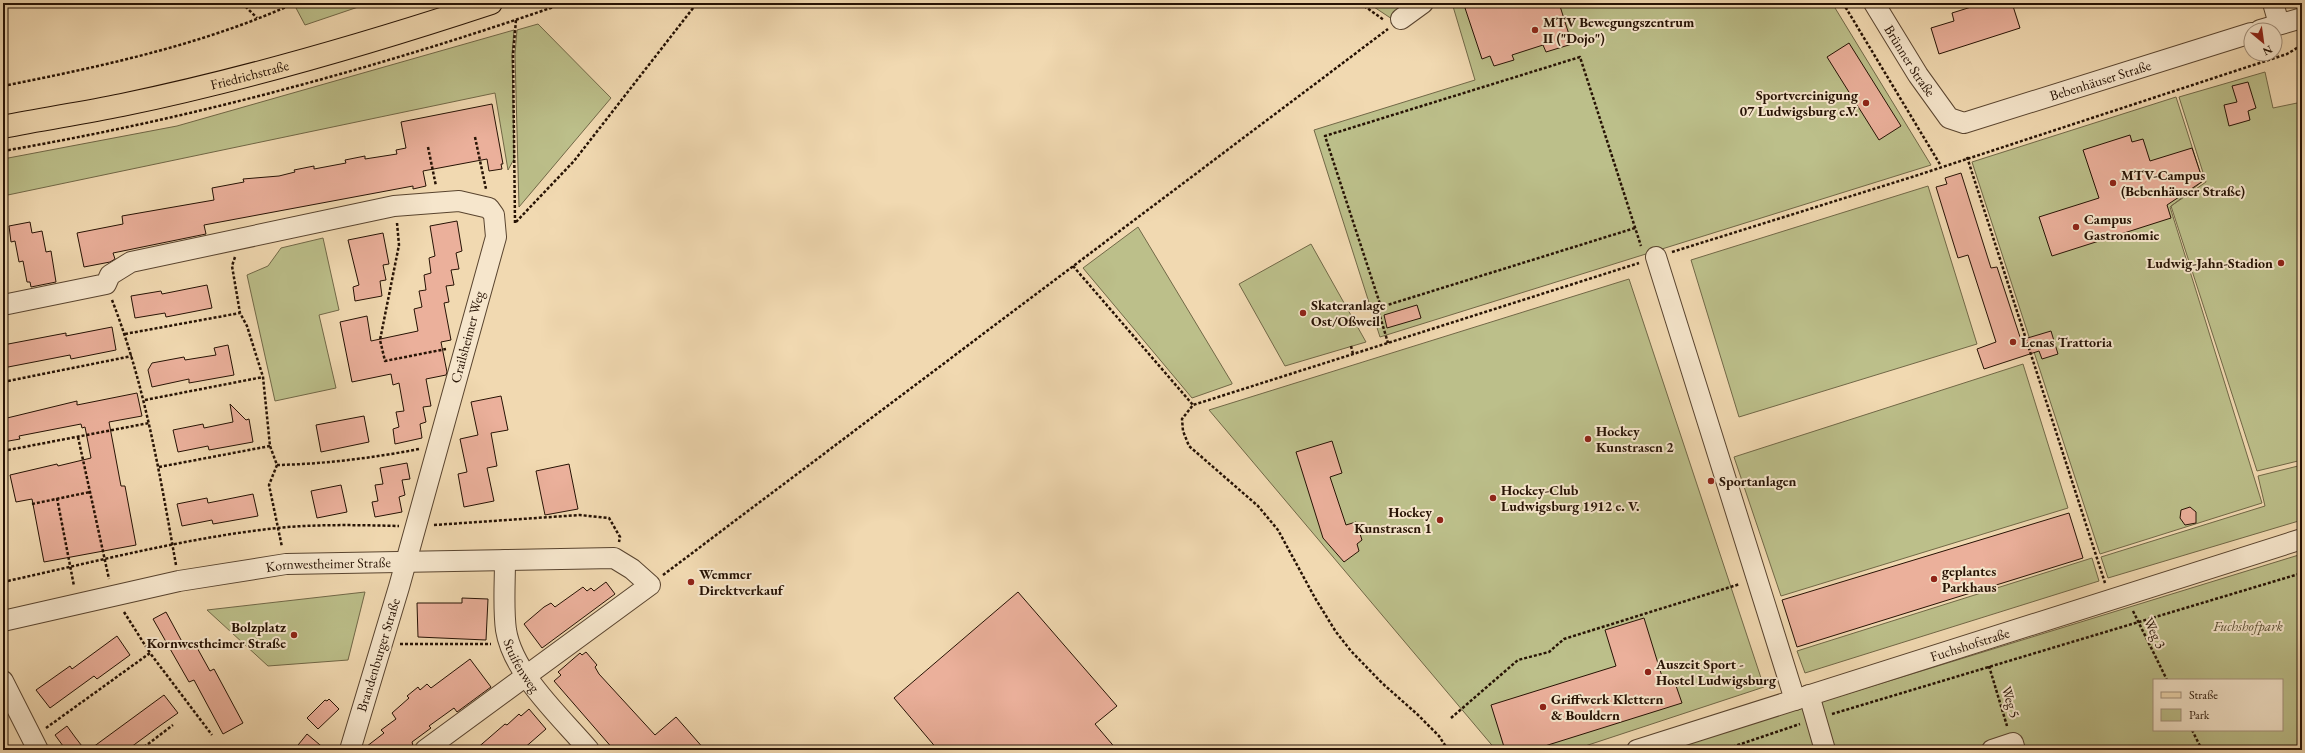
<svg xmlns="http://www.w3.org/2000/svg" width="2305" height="753" font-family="'EB Garamond',serif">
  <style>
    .green { fill: #bcbf8a; stroke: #716847; fill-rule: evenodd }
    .building { fill: #ebb09b; stroke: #261204 }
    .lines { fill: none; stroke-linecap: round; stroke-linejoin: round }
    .minor-casing { stroke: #59442f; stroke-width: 22 }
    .major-casing { stroke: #261204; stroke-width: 24 }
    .path { stroke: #261204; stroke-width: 2.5; stroke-dasharray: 3 2; stroke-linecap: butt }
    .minor { stroke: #f6e6cc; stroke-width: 20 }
    .major { stroke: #f1d9b1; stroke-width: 22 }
    .poi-dot { fill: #8f2418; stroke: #f6e6cc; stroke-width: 1.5 }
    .labels { text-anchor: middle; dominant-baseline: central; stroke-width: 4; stroke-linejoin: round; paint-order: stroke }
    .poi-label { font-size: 14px; font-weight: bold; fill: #261204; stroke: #f6e6cc; text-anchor: start }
    .street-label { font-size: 14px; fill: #261204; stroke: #f6e6cc }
    .park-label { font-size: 14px; font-style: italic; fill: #5a4f33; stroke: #f6e6cc }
  </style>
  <rect width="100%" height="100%" fill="#f1d9b1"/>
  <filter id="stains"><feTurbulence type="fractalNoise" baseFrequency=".005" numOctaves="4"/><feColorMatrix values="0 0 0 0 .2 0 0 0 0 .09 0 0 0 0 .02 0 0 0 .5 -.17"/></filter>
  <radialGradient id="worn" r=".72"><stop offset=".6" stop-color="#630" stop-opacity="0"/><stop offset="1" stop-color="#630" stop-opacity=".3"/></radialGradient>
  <path class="green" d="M300 3H370L305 25 296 8Z
    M1368 3H1413L1392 19Z
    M1452 3H1832L1931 165 1380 337 1314 130 1475 80Z
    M538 24 611 98 519 207 515 54 517 30Z
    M514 30 512 54 514 159 508 170 495 93 3 196V159L177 126Z
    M2265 72 2273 108 2302 102V460L2257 471 2171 206 2206 182 2179 97Z
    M2176 97 2203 181 2170 207 2262 503 2100 554 1972 162Z
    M1928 186 1977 344 1739 417 1691 260Z
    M1138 227 1232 383V384L1192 398 1083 268Z
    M323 238 339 310 319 315 336 388 275 401 247 275 268 266 281 248Z
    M1311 244 1366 342 1285 366 1239 284Z
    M1629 279 1764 687 1573 750H1496L1209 410Z
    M2023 364 2068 508 1781 596 1734 457Z
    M2302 465V520L2108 578 2101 557 2265 506 2258 476Z
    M2302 554V750H1666L1710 736ZM2154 680H2282V730H2154Z
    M2092 558 2099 581 1805 673 1797 651Z
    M365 592 348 660 268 666 207 610Z"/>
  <path class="building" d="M1480 3H1559L1572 44 1546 52 1543 45 1512 55 1514 60 1494 66 1490 56 1482 59 1465 8Z
    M1984 3H2012L2020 28 1939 54 1931 28 1954 21 1952 13Z
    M1849 43 1901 126 1879 140 1827 57Z
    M2248 82 2256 108 2248 111 2250 120 2229 126 2224 105 2237 102 2232 86Z
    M492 104 503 164H501L502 169 489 171 487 159 423 171 426 186 413 189V186L204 225 206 234 113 253 115 259 110 262 84 267 77 233 123 224 122 216 214 200 212 188 244 182 243 179 279 176 295 172 294 170 314 166V169L346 163 345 160 365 156V159L397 154 396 150 406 148 401 122Z
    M2130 135 2132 142 2143 139 2150 161 2192 148 2203 181 2167 205 2171 218 2052 256 2039 217 2099 198 2083 150Z
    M1961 173 1991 268 1997 267 2021 340 2051 331 2058 354 2042 359 2039 351 1984 369 1977 349 1996 342 1968 255 1958 258 1936 187 1947 184 1945 178Z
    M457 221 462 251 456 253 459 269 451 270 454 285 446 286 449 302 444 303 451 340 441 342 447 372 446 375 426 379 431 406 423 407 426 422 420 424 422 438 395 444 393 429 399 427 396 412 404 411 399 383 393 385 391 374 352 382 340 322 367 316 371 341 418 331 414 309 422 307 419 291 426 290 424 275 431 273 429 258 435 256 430 226Z
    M30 222 32 233 42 231 46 252 51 251 56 282 31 287 30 282H27L23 261 19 262 15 241 11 242 9 226Z
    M383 233 389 264 383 265 386 280 380 281 382 296 355 301 353 287 359 285 348 240Z
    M207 285 212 308 166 317 165 313 135 318 131 296 161 291 162 294Z
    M1417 305 1421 318 1387 328 1384 315Z
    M112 327 116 350 71 359 70 355 3 368V345L66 333V336Z
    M228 345 234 375 189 383V379L152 387 148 370 152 363 184 357 185 360 216 355 214 348Z
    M137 393 142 416 109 422 121 486H125L136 545 44 562 32 499 16 502 10 475 57 464 58 466 91 458 85 427 82 428 81 424 19 436 20 439 3 442V419L77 401V405Z
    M501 396 508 430 491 433 497 466 487 468 494 501 464 507 458 474 467 472 460 439 478 435 471 402Z
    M230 404 246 420 249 419 253 442 209 450 208 446 178 452 173 430 203 424 204 428 233 422Z
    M364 416 369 442 321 452 316 425Z
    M1332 441 1342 473 1330 477 1346 525 1356 522 1362 540 1357 544 1359 551 1344 562 1323 538 1296 452Z
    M407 463 410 479 402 480 405 495 399 497 402 512 375 517 372 502 378 501 375 485 383 484 380 468Z
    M569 464 578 509 545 515 536 471Z
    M341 485 347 512 317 518 311 491Z
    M253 494 258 516 213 524 212 520 182 526 177 504 207 498 208 503Z
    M2190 507 2196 512V523L2185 525 2180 518 2181 510Z
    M2069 513 2083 558 1797 647 1782 600Z
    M606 582 615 594 542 648 524 624 544 607 551 603 555 607 583 587 587 591 591 588 594 591Z
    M1018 592 1117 706 1095 724 1117 750H938L894 698Z
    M462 598 488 599 486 640 418 637 417 603H462Z
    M166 612 186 649 195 644 210 671 214 669 243 723 223 734 194 680 189 682 153 619Z
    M1644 618 1664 683 1674 680 1682 703 1532 750H1505L1491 705 1616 666 1605 630Z
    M117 636 130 655 97 679 94 676 50 708 36 690 70 666 72 669Z
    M586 652 597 665 595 667 599 674 655 735 676 717 705 750H614L554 681 561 675 558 672 580 653 582 655Z
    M470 659 491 687 457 712 454 708 429 726 431 728 412 742 414 750H362L384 733 381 730 396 719 392 713 409 698 407 696 418 687 420 690 427 684 431 688Z
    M164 695 178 713 161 725 127 750H89Z
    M329 699 339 709 318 729 307 718 325 700 327 701Z
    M529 709 546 729 522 750H475L505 724 507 725 519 714 521 716Z
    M67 726 75 737 85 750H66L55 735Z
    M307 734 326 750H294Z"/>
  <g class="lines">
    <defs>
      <g id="minor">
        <path id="s1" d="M1874 3 1918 75 1949 118 1964 123 2251 33"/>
        <path d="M2273 3 2279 24"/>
        <path d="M1401 19 1423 3"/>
        <path d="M2260 30 2302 18"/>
        <path d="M1656 257 1795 700"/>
        <path d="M3 305 106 284 110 275 131 262 394 206 459 201 489 208 494 215 496 237 399 587 350 750"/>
        <path id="s2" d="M505 560C505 583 503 608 506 630 513 674 561 717 589 750"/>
        <path id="s3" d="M3 621 179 581 286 564 614 558 632 569 650 585 425 750"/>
        <path d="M3 681 38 750"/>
        <path d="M1809 695 1825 750"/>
        <path id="s4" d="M1637 750 2302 539"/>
        <path d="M1992 750 2013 743 2015 750"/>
      </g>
      <g id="major">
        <path id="s5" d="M3 127C43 119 83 113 122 105 247 79 370 43 491 3"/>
      </g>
    </defs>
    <use href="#minor" class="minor-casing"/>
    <use href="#major" class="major-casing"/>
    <path class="path" d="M242 3 257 18
      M1360 3 1384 20
      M1843 3 1941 166
      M3 86C103 66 202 45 295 3
      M475 137 486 189
      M428 147 436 186
      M3 151C195 118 381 67 565 3
      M1967 157 2105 583
      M516 222 574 161 697 3
      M397 223 399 245 380 340 385 361 446 349
      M515 223 513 55 516 20
      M1635 228 1381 307 1325 136 1580 57 1641 246
      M1672 252 1912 177 2287 54 2302 45
      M235 257 232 266 240 313 247 326 263 377 270 446 277 465 269 485 282 547
      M1073 266 1193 405
      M112 300C145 385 160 475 176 565
      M1381 307 1379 313 1388 343
      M125 334 240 313
      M1351 346 1353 354
      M3 382 132 356
      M145 400 263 377
      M78 437 109 579
      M3 451 149 423
      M277 465C324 464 373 458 419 449
      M159 467 270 446
      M57 498 74 586
      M32 504 90 492
      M434 525 580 515 609 518 620 537 619 542
      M663 575 1388 29
      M3 582C94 562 185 538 277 528 317 524 358 525 399 526
      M2133 611 2167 680
      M124 612 150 653
      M400 644H491
      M1989 666 2007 726
      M1832 714 2302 573
      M1451 718 1518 660 1549 652 1564 639 1740 584
      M46 728 150 653 212 735
      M2192 730 2202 750
      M140 750 173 725
      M1448 750 1439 736 1417 714 1382 683 1351 651 1336 632 1315 598 1278 530 1258 506 1189 446 1183 431 1182 419 1193 405 1639 263
      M1723 750 1800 724"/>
    <use href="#minor" class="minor"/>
    <use href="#major" class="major"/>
  </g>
  <g class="poi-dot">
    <circle cx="1535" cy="30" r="4"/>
    <circle cx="1866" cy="103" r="4"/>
    <circle cx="2113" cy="183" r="4"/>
    <circle cx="2076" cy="227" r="4"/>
    <circle cx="2281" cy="263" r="4"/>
    <circle cx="1303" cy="313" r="4"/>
    <circle cx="2013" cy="342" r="4"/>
    <circle cx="1588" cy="439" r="4"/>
    <circle cx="1711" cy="481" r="4"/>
    <circle cx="1493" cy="498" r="4"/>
    <circle cx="1440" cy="520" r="4"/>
    <circle cx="1934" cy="579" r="4"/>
    <circle cx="691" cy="582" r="4"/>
    <circle cx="294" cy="635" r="4"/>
    <circle cx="1648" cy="672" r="4"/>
    <circle cx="1543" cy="707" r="4"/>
  </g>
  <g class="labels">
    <g class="poi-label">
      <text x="1543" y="22">MTV Bewegungszentrum<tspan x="1543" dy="16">II ("Dojo")</tspan></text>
      <text x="1858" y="95" text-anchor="end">Sportvereinigung<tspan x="1858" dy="16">07 Ludwigsburg e.V.</tspan></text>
      <text x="2121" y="175">MTV-Campus<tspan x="2121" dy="16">(Bebenhäuser Straße)</tspan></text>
      <text x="2084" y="219">Campus<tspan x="2084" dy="16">Gastronomie</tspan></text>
      <text x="2273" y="263" text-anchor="end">Ludwig-Jahn-Stadion</text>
      <text x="1311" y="305">Skateranlage<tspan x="1311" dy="16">Ost/Oßweil</tspan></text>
      <text x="2021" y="342">Lenas Trattoria</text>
      <text x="1596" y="431">Hockey<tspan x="1596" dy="16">Kunstrasen 2</tspan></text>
      <text x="1719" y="481">Sportanlagen</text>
      <text x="1501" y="490">Hockey-Club<tspan x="1501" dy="16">Ludwigsburg 1912 e. V.</tspan></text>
      <text x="1432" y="512" text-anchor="end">Hockey<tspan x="1432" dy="16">Kunstrasen 1</tspan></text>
      <text x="1942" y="571">geplantes<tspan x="1942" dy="16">Parkhaus</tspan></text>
      <text x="699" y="574">Wemmer<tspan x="699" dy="16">Direktverkauf</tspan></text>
      <text x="286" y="627" text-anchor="end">Bolzplatz<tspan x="286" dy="16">Kornwestheimer Straße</tspan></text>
      <text x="1656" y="664">Auszeit Sport -<tspan x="1656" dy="16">Hostel Ludwigsburg</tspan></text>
      <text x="1551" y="699">Griffwerk Klettern<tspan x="1551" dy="16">&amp; Bouldern</tspan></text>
    </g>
    <g class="street-label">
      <text stroke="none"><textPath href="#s1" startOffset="68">Brünner Straße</textPath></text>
      <text stroke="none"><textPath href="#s5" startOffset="252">Friedrichstraße</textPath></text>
      <text stroke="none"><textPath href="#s1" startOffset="296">Bebenhäuser Straße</textPath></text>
      <text transform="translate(467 337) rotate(-75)">Crailsheimer Weg</text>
      <text stroke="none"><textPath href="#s3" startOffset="331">Kornwestheimer Straße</textPath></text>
      <text transform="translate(2155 633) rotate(64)">Weg 3</text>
      <text stroke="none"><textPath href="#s4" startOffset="349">Fuchshofstraße</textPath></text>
      <text transform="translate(378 655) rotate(-73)">Brandenburger Straße</text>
      <text stroke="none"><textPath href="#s2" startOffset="109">Stuifenweg</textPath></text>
      <text transform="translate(2011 702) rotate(73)">Weg 5</text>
    </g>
    <g class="park-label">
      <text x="2248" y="626">Fuchshofpark</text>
    </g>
  </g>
  <rect width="2305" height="753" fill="none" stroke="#f1d9b1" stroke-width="16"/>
  <rect x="4" y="4" width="2297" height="745" fill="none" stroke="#261204" stroke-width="2"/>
  <rect x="8" y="8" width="2289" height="737" fill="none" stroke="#261204"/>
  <rect x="2153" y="679" width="130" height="52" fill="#f6e6cc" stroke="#a3917c"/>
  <rect x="2161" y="692" width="20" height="6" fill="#f1d9b1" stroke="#a3917c"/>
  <text x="2189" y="699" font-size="12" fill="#261204">Straße</text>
  <rect x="2161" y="709" width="20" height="12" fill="#bcbf8a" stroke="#a3917c"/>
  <text x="2189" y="719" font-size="12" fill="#261204">Park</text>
  <g transform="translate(2263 42) rotate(151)"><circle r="19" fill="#f6e6cc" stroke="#a3917c"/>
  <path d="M0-3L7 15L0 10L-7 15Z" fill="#8f2418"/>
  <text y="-6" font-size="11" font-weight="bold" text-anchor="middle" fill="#261204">N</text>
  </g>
  <rect width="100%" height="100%" filter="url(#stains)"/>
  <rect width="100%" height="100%" fill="url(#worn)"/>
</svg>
